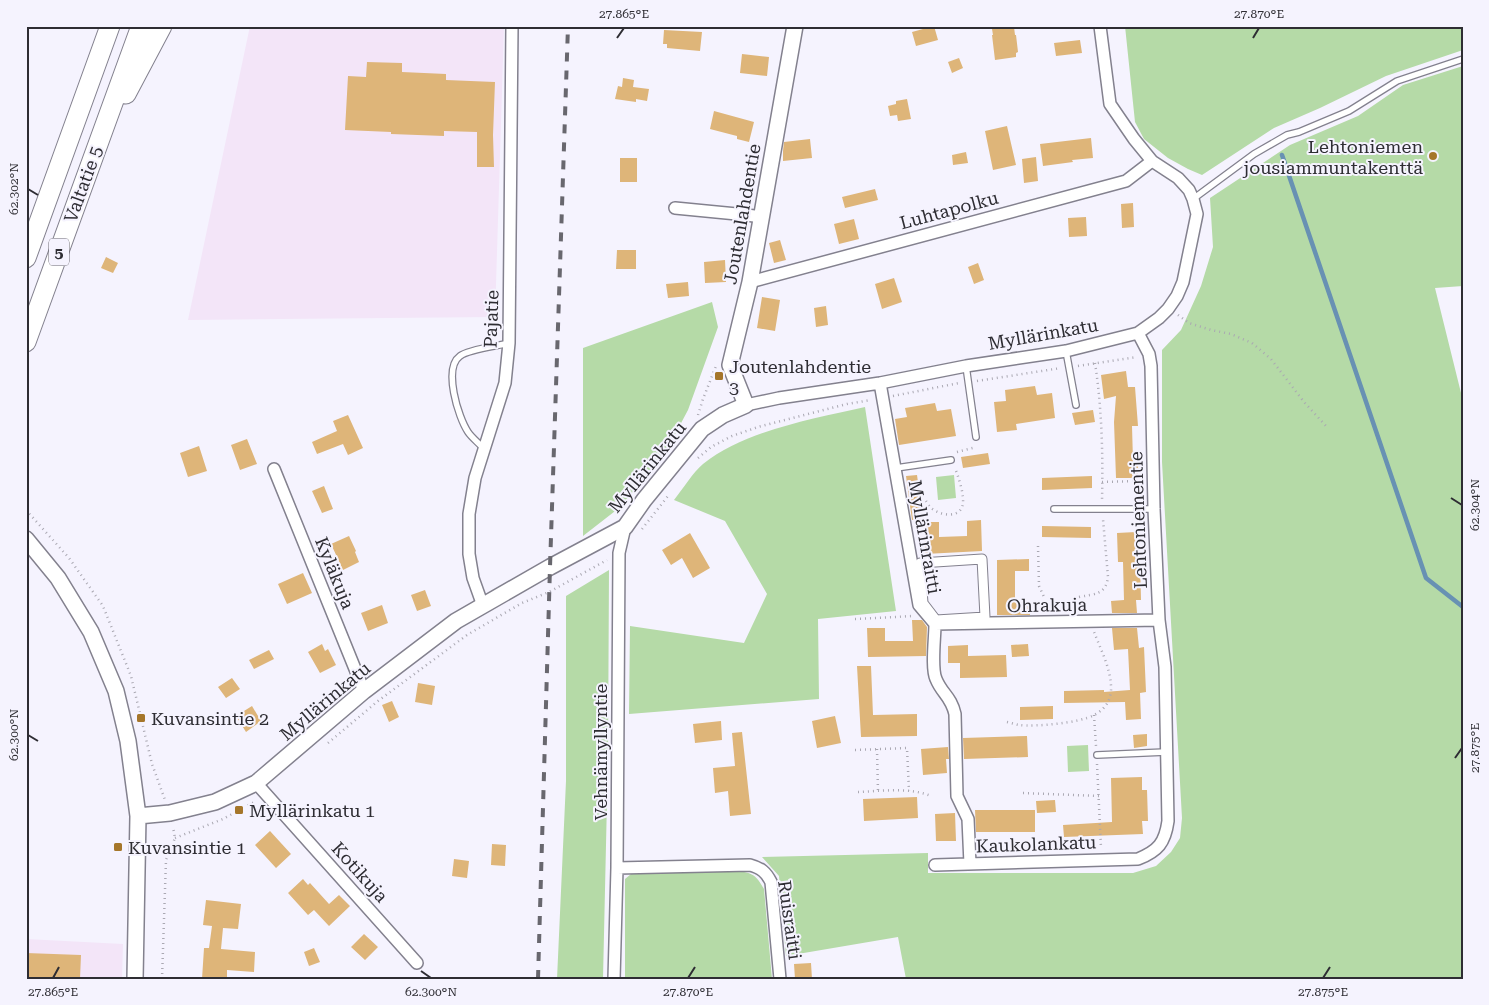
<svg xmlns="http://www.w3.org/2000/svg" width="1489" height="1005" font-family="'Roboto Serif',serif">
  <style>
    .industrial { fill: #f3e5f8 }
    .green { fill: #b5daa7 }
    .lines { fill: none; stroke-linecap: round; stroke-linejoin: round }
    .stream { stroke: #6891b3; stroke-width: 4.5 }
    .building { fill: #deb579 }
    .service-casing { stroke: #83818e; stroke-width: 8 }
    .pedestrian-casing { stroke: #83818e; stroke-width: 11 }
    .minor-casing { stroke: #83818e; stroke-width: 14 }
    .tertiary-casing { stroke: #83818e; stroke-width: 18 }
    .trunk-casing { stroke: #83818e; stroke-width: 21 }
    .path { stroke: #aaa8b2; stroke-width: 2.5; stroke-dasharray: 1 4; stroke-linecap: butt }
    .service { stroke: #fff; stroke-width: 5.5 }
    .pedestrian { stroke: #fff; stroke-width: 9 }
    .minor { stroke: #fff; stroke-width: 11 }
    .tertiary { stroke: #fff; stroke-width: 15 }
    .trunk { stroke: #fff; stroke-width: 19 }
    .rail { stroke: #68676e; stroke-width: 4; stroke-dasharray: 9 9; stroke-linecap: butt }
    .ticks { fill: none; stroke: #2e2d33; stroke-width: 2 }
    .poi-dot { fill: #a5762a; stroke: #f5f3fe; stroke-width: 2 }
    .labels { text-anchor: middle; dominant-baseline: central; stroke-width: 4; stroke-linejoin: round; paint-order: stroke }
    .shield { fill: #f5f3fe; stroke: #6a6870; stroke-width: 1 }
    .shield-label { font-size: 16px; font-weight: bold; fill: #2e2d33 }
    .poi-label { font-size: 18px; fill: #2e2d33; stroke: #f5f3fe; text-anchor: start }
    .street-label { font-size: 18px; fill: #2e2d33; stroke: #f5f3fe }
    .neatline { fill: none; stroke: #2e2d33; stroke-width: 2 }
    .ticks-label { font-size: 12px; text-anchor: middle; fill: #2e2d33 }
  </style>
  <rect width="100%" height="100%" fill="#f5f3fe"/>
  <path class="industrial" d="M250 26H504L495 317 188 320Z
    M26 939 123 944 122 979H26Z"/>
  <path class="green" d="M1125 26H1463V50L1386 76 1320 108 1274 128 1202 175 1188 169 1168 158 1144 139 1135 122Z
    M1463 66V286L1435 288 1463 401V979H906L898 937 786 956 779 876 762 857 928 853V873H1133L1156 866 1171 852 1180 838 1182 818 1162 462V350L1181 330 1201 286 1213 247 1210 198 1290 145 1358 116 1403 85Z
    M712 302 718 327 688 410 663 457 619 508 583 536V348Z
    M865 407 896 611 818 619 819 699 629 714 630 626 744 643 767 594 725 521 674 500C683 489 693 472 703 464 746 430 813 419 865 407Z
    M954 475 956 498 938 500 936 477Z
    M609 570 608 756 603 979H557L566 781V596Z
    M1088 745 1089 771 1068 772 1067 746Z
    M738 871C753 873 756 875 764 889L772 979H625V879L631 874Z"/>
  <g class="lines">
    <path class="stream" d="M1282 155 1426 578 1463 607"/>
  </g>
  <path class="building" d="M934 26 938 40 916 46 912 32Z
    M1014 27 1015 35H1016L1018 52 1016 53V57L995 60 992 35H993L992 29Z
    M664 30 702 32 700 51 667 48V44H663Z
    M1080 40 1082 53 1056 56 1054 43Z
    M742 54 769 57 767 76 740 73Z
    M959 58 963 68 952 73 948 62Z
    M367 62 402 63V72L446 74V80L495 82 493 135 494 167H477V132L444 131V136L391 134V132L345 130 348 76 366 77Z
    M623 78 634 80 633 87 649 89 647 101 636 99V102L615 99 618 86 622 87Z
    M907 99 911 119 898 121 897 115 890 116 888 106 896 104V101Z
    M714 111 754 122 749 142 737 139V136L733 135 710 129Z
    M1007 126 1016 165 993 170 985 131Z
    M1091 138 1093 158 1072 160 1073 162 1043 166 1040 144Z
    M810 139 812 158 783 161V151L784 142Z
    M966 152 968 163 953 165 952 155Z
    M1036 157 1038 181 1024 183 1022 159Z
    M620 158H637V182H620Z
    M875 189 878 200 845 208 842 197Z
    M1133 203 1134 227 1122 228 1121 204Z
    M1086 217 1087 236 1069 237 1068 218Z
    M854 219 859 239 839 244 834 224Z
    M780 240 786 260 774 263 769 243Z
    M617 250H636V269H616Z
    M106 257 118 263 113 273 101 268Z
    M725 260 726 282 705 283 704 262Z
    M978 263 984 280 974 284 968 267Z
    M894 278 902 302 882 309 875 284Z
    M688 282 689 296 668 298 666 284Z
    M762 297 780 300 775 331 757 328Z
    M826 306 828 325 816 327 814 308Z
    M1126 371 1128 387H1135L1138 426H1132L1133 461H1138V478H1116L1114 422 1116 396 1104 399 1101 375Z
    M1035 386 1037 395 1052 393 1055 418 1016 424 1017 430 997 432 994 402 1006 401 1005 390Z
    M935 403 937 411 951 409 956 436 899 445 895 419 907 417 905 408Z
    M1093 410 1095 422 1075 425 1072 413Z
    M348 415 363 448 348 455 343 444 317 454 312 442 337 431 333 421Z
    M247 439 257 464 240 470 231 445Z
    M199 446 207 471 188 477 180 453Z
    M988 453 990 464 963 468 961 457Z
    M917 475 923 518 912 520 906 476Z
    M1092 476V488L1042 490V478Z
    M324 486 333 509 322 513 312 491Z
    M981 520 982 551 925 554 924 522H939V537L967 536V521Z
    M1042 526 1091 527V538L1042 537Z
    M1136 532 1137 559H1140L1141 600H1136L1137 613H1112L1111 601 1124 600 1123 562H1118L1117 533Z
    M690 533 710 568 693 578 682 558 671 565 662 550Z
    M349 536 356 551 355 552 359 562 343 570 331 544Z
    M1029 559V571H1015V602H1030V615H997V560Z
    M303 573 312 593 287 604 278 584Z
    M425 590 431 606 417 611 411 595Z
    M382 605 388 623 368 631 361 613Z
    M912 620H922L927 627 926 656 868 657 867 628H885V641H913Z
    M1112 628H1137L1139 648 1144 647 1146 692 1140 693 1141 719 1126 720 1125 702 1064 703V691L1104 690V692L1130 690 1128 649 1114 650Z
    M322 644 325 651 328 649 336 665 320 673 308 652Z
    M1028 644 1029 656 1012 657 1011 645Z
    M968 645V656L1006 655 1007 677 960 678V663H948V646Z
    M269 650 274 659 254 669 249 660Z
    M857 666H871L873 715 917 714V736L861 737Z
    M232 678 240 689 226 698 218 687Z
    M418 683 435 686 432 705 415 702Z
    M392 701 399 717 389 722 382 705Z
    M252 706 261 721 246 732 236 716Z
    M1053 706V719L1020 720V707Z
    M835 716 841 743 817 748 812 721Z
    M721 721 722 740 695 743 693 724Z
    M742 732 751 814 730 816 728 791 715 793 713 768 735 766 732 733Z
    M1147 734V746L1134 748 1133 735Z
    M1027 736 1028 757 964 759 963 738Z
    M948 747 949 759H946L947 773 923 775 921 749Z
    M1142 777V790H1147L1148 821H1142L1143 834 1064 837 1063 825 1112 822 1111 778Z
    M917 797 918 818 864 821 863 799Z
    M1055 800 1056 812 1037 813 1036 801Z
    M975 810H1035V832H976Z
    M955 813 956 841H936L935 814Z
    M270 831 291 854 276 868 255 845Z
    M492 844 506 845 505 866 491 865Z
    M454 859 469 861 467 878 452 876Z
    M303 879 308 885 310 883 329 904 339 895 350 906 329 926 314 910 308 915 288 893Z
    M206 900 241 904 238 929 223 928 221 949 255 952 254 972 227 970V979H202L204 948H209L212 926 203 925Z
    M364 934 378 947 365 960 351 947Z
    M314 948 320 962 309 966 304 952Z
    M26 953 81 955 80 979H26Z
    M811 963 812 979H795L794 964Z"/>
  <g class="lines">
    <defs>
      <path id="service" d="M1193 199 1254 154 1287 135 1299 132 1349 111 1397 81 1463 59
        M1066 351 1076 405
        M966 366 976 437
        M484 449C479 443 472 438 468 432 458 417 443 368 460 356 469 349 498 346 509 343
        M896 468 951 460
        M1054 509H1154
        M1097 755 1166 752"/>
      <path id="pedestrian" d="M982 559 985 617 936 620 923 603 920 563Z"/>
      <path id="minor" d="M675 208 747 215 761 217
        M750 282 1126 181 1152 161
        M880 383 919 605 935 624C935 638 931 668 936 679 942 694 951 696 955 714L957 796 968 819 970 864
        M746 405 779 398 880 383 966 366 1066 351 1138 333 1159 318 1168 309 1177 296 1183 282 1197 214 1193 199 1189 190 1178 178 1152 161 1134 139 1110 104 1100 26
        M274 469 364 691
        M483 606 473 578 469 554V514L475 478 505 383 509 343 512 26
        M935 624 1159 620
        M256 783 417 963
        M935 865 1138 859C1158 851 1165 843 1168 821L1165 667 1159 620 1154 509 1151 366 1149 354 1138 333
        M617 868 750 865C761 868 766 872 771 882L780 979
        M614 979 617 868 619 553 625 527"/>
      <path id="tertiary" d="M26 539 58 578 91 632 116 691 128 741 138 816 135 979
        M138 816 170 813 215 802 256 783 364 691 456 621 550 567 625 527 644 500 702 429 723 415 746 405 730 365 750 282 795 26"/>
      <path id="trunk" d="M126 94 162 26
        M26 258 110 26
        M26 342 141 26"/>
    </defs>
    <use href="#service" class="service-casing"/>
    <use href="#pedestrian" class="pedestrian-casing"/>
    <use href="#minor" class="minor-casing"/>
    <use href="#tertiary" class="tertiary-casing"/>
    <use href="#trunk" class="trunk-casing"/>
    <path class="path" d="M1178 315 1189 323 1211 330 1231 334 1252 343 1271 359 1304 402 1326 426
      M1095 363C1102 409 1103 455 1102 501
      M1078 366 1137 357
      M977 381 1061 368
      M893 396 959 383
      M698 415 703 399 716 366
      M957 452 976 447
      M698 458 711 447 732 436 758 427 847 404 871 400
      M1102 482 1141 481
      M926 501C928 504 930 508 934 510 941 515 958 518 962 507 966 498 958 476 955 468
      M26 510 69 558 103 606 131 676 152 764 165 800
      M642 529 668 496
      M1038 546 1039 586 1044 597
      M1079 597C1094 594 1106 595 1108 577L1103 519
      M855 619 913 616
      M1094 715 1096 746
      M1007 722C1011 723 1015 724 1019 725 1035 727 1080 723 1094 715 1104 710 1110 702 1111 691 1112 671 1101 650 1094 632
      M328 743 378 701 467 635 522 603 549 592 607 560
      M877 749 878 792
      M855 750 907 748 909 791
      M1097 764 1101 848
      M858 792C882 791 909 787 931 796
      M1023 793 1099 796
      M175 838 223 819 256 801
      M162 979 166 860 175 838 173 827"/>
    <use href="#service" class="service"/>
    <use href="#pedestrian" class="pedestrian"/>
    <use href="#minor" class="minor"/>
    <use href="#tertiary" class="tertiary"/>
    <use href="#trunk" class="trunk"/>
    <path class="rail" d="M538 979 550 567 568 26"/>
  </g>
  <path class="ticks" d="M617 38 624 28M1253 38 1259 28M28 189 38 195M1451 498 1462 505M28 735 38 741M1455 758 1462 748M421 971 431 978M53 978 59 967M688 978 695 967M1323 978 1330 967"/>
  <g class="poi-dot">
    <circle cx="1433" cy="156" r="5"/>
    <rect x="714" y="371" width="10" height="10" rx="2.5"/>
    <rect x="136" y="713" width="10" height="10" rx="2.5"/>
    <rect x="234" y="805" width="10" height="10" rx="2.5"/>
    <rect x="113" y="842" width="10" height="10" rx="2.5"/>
  </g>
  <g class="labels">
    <rect class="shield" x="49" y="238.5" width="20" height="27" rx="4"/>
    <g class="shield-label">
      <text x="59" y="252">5</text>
    </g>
    <g class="poi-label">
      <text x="1423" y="146" text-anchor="end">Lehtoniemen<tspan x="1423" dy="21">jousiammuntakenttä</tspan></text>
      <text x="729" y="366">Joutenlahdentie<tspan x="729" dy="21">3</tspan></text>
      <text x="151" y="718">Kuvansintie 2</text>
      <text x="249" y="810">Myllärinkatu 1</text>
      <text x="128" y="847">Kuvansintie 1</text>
    </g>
    <g class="street-label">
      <text transform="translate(83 184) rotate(-70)">Valtatie 5</text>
      <text transform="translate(949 210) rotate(-15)">Luhtapolku</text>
      <text transform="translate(742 214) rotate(-80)">Joutenlahdentie</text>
      <text transform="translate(491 319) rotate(-88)">Pajatie</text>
      <text transform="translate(1043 334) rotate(-10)">Myllärinkatu</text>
      <text transform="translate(647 467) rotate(-51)">Myllärinkatu</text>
      <text transform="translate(1138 520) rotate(-92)">Lehtoniementie</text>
      <text transform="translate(925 537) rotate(80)">Myllärinraitti</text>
      <text transform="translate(335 573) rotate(68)">Kyläkuja</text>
      <text transform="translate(1047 605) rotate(-1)">Ohrakuja</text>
      <text transform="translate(325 701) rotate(-40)">Myllärinkatu</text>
      <text transform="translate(600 752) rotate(-90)">Vehnämyllyntie</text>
      <text transform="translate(1036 844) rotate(-2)">Kaukolankatu</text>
      <text transform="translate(360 872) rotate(48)">Kotikuja</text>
      <text transform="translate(790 920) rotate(82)">Ruisraitti</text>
    </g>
  </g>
  <rect width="1489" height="1005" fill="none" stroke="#f5f3fe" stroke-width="55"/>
  <rect x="28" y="28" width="1434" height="950" class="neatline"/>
  <g class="ticks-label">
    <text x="624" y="18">27.865°E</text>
    <text x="1259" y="18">27.870°E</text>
    <text transform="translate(14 189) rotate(-90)" y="4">62.302°N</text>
    <text transform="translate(1475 505) rotate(-90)" y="4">62.304°N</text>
    <text transform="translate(14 735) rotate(-90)" y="4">62.300°N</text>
    <text transform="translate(1475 748) rotate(-90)" y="4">27.875°E</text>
    <text x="53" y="996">27.865°E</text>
    <text x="431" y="996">62.300°N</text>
    <text x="688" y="996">27.870°E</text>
    <text x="1323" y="996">27.875°E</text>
  </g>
</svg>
